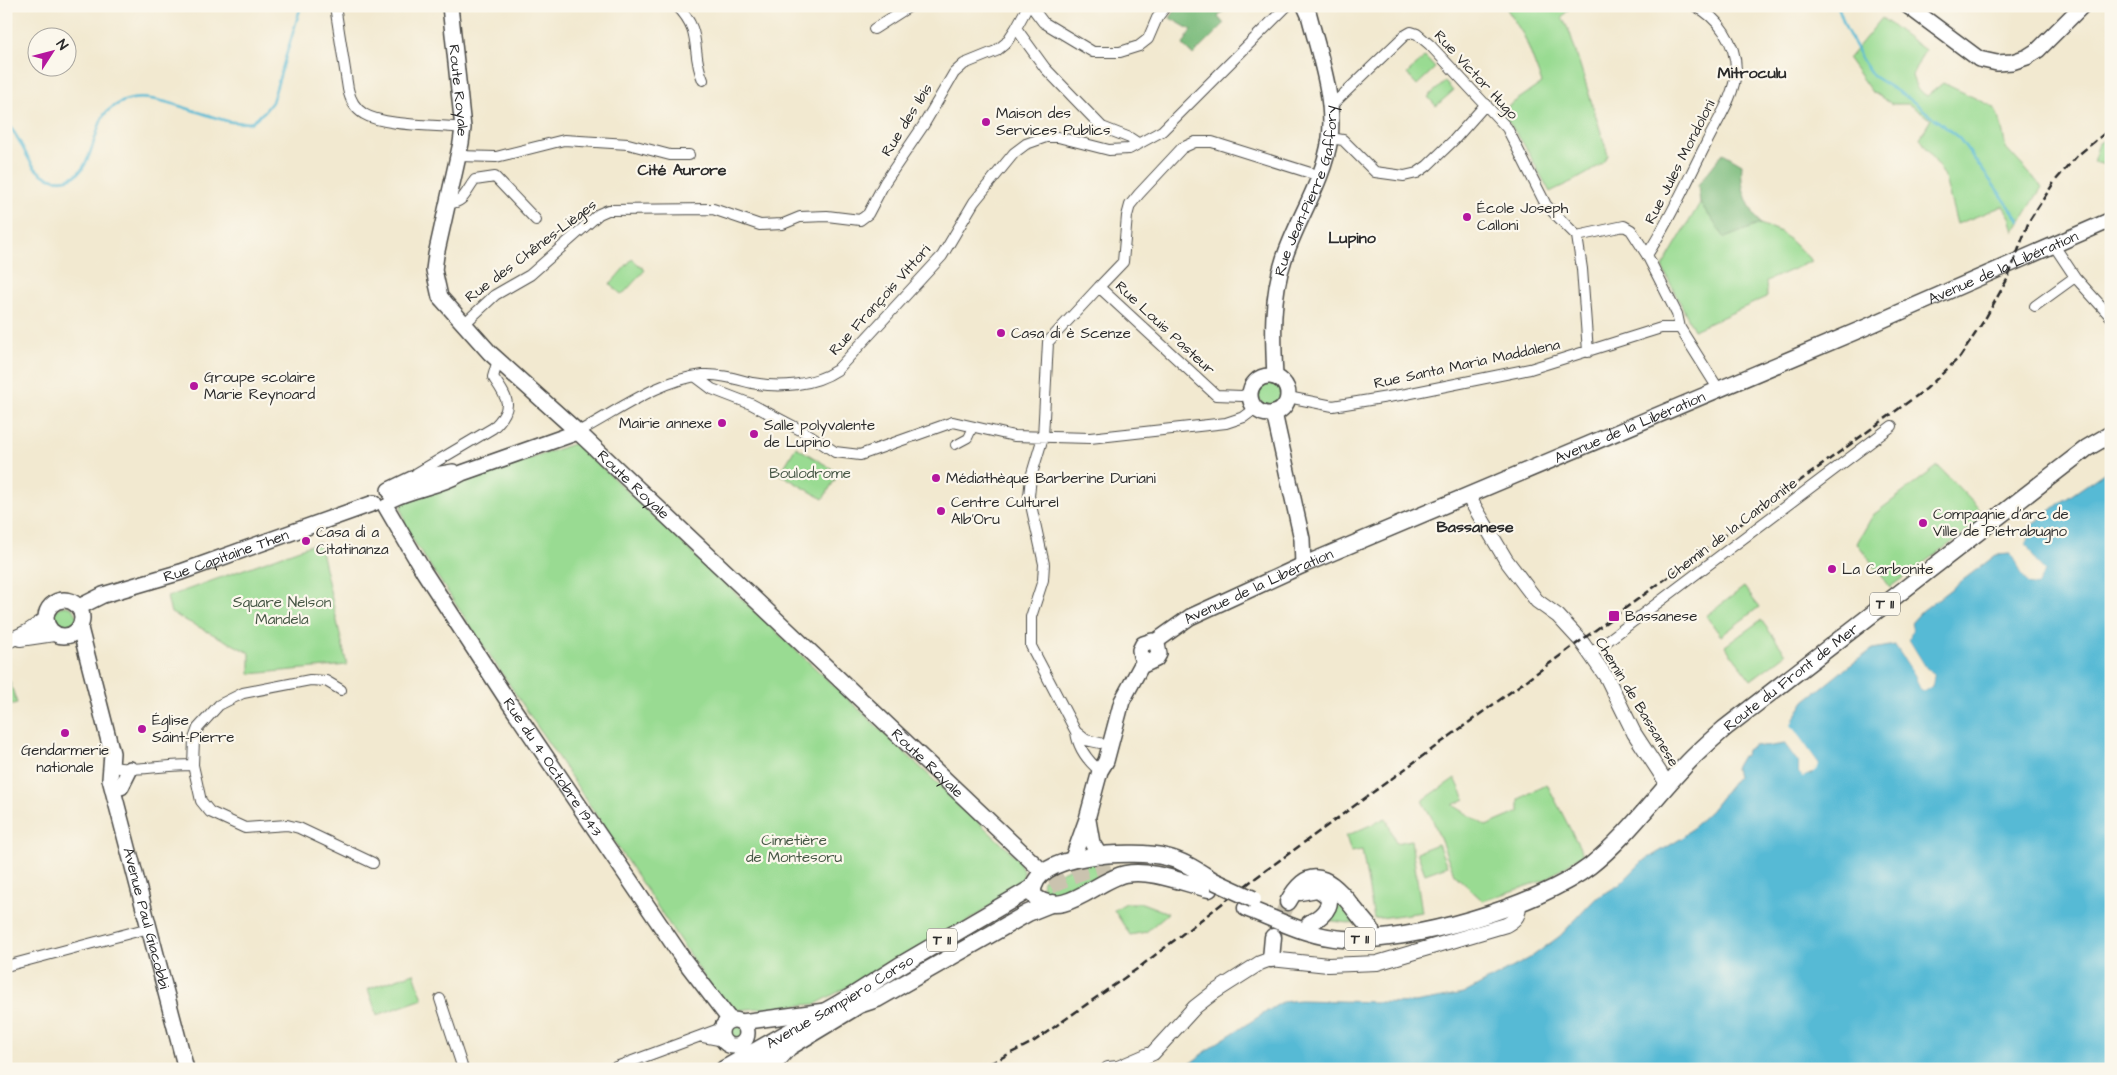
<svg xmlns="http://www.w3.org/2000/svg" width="2117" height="1075" font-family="'Architects Daughter',sans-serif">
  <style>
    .green { fill: #99db92; stroke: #62835e }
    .forest { fill: #7abb7c; stroke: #527354 }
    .water { fill: #56bad5; stroke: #407280 }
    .pier { fill: #f2e9d0 }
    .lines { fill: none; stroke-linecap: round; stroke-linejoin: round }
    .stream { stroke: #56bad5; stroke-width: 2.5 }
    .primary-tunnel { stroke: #cac3af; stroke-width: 16; stroke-dasharray: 16 8; stroke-linecap: butt }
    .pedestrian-casing { stroke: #494844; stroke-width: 10 }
    .minor-casing { stroke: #494844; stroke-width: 12 }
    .tertiary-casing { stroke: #494844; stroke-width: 16 }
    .secondary-casing { stroke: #494844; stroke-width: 18 }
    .primary-casing { stroke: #494844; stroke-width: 19 }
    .pedestrian { stroke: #fff; stroke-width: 8 }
    .minor { stroke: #fff; stroke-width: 10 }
    .tertiary { stroke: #fff; stroke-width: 14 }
    .secondary { stroke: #fff; stroke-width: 15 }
    .primary { stroke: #fff; stroke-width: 16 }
    .rail { stroke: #2b2b2b; stroke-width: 2.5; stroke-dasharray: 8 4; stroke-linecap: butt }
    .primary-bridge-casing { stroke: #494844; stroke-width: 19; stroke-linecap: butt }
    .primary-bridge { stroke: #fff; stroke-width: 16 }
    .poi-dot { fill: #b5179e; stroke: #fbf7ec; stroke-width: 2 }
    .labels { text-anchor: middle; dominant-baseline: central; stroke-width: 4.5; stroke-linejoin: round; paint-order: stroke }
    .shield { fill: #fbf7ec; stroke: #696865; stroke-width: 1 }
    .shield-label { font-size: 14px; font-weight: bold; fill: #2b2b2b }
    .street-label { font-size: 15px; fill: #2b2b2b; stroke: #fbf7ec }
    .poi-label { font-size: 15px; fill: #2b2b2b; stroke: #fbf7ec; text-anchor: start }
    .park-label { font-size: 15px; fill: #465745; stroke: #fbf7ec }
    .neighbourhood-label { font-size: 16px; font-weight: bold; fill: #2b2b2b; stroke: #fbf7ec }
  </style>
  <rect width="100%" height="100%" fill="#fbf7ec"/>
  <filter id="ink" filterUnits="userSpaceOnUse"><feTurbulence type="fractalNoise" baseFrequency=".02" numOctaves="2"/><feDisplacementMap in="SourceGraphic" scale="10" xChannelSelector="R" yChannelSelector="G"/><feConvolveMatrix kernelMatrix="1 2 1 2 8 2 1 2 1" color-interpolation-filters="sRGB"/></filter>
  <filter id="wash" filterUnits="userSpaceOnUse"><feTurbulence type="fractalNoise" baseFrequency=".0096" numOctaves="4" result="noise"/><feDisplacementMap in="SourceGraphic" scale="20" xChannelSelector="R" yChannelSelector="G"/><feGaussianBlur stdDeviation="1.12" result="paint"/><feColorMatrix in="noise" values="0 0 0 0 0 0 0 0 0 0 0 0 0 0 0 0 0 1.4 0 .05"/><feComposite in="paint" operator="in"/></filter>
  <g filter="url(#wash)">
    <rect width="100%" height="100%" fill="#f2e9d0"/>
    <path class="green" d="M1505 6H1571L1562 17 1570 33 1608 155C1602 170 1565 184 1550 192L1523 143 1501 111 1542 83 1524 36Z
      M1882 18 1925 50 1912 76 1917 89 1927 96 1943 83 1994 107 2000 120 2006 148 2042 187 2014 232 2010 217 2003 206 1957 224 1944 175 1920 138 1931 119 1908 104H1892L1871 91 1848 59Z
      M1425 57 1435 68 1417 85 1407 74Z
      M1445 82 1453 91 1436 106 1428 97Z
      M2111 136V166L2093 162 2099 143Z
      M1700 203 1725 237 1760 224 1781 232 1812 261 1766 281 1767 297 1694 330 1662 267Z
      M632 259 645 270 622 295 610 284Z
      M1258 394a12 12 0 1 1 24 0a12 12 0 1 1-24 0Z
      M576 443 1019 860 1024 874 1021 886 965 923 816 1004 735 1010 728 1008 717 996 407 531 401 507 404 502Z
      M796 447 839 473 823 499 780 474Z
      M1938 466 1987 517 1890 587 1857 543 1873 515Z
      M319 542 347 665 250 674V653L171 613 167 597Z
      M1744 587 1759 607 1721 636 1706 616Z
      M53 618a12 12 0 1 1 24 0a12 12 0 1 1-24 0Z
      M1761 620 1786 654 1751 680 1725 646Z
      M6 671 17 703 6 706Z
      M1455 778 1465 799 1453 805 1486 826 1519 812V799L1547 784 1583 854 1545 880 1483 901 1454 874 1432 818 1422 801Z
      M1386 818 1396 843 1411 840 1422 912 1374 919 1362 850 1351 852 1346 836Z
      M1438 844 1447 866 1425 874 1417 852Z
      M1085 862 1102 864 1104 877 1101 881 1053 899 1041 893 1043 880Z
      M1327 884 1356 924 1326 920 1331 910Z
      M1126 903H1142L1168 913 1146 932 1130 935 1114 910Z
      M414 973 423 999 377 1015 368 989Z
      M724 1034a10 10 0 1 1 20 0a10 10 0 1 1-20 0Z"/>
    <path class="forest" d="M1178 6H1228L1218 17 1224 24 1193 55 1183 45 1191 30 1170 18Z
      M1723 153 1742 164C1740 191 1747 202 1760 224L1725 238 1700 203 1698 185Z"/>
    <path class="water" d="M2111 468V1069H1183L1217 1043 1282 1002 1300 1000 1415 1003 1463 994 1530 958 1560 936 1595 899 1619 885 1642 862 1682 838 1711 810 1737 777 1735 768 1742 756H1745L1746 750 1754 745 1765 747 1785 744 1799 763V773L1803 776 1811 774 1819 764 1790 725 1805 701 1841 672 1873 649 1895 645 1915 675 1920 688 1924 691 1932 686 1934 674 1926 668 1909 640 1912 629 1911 623 1922 611 1996 555 2011 554 2028 584 2037 585 2045 571 2037 563 2026 544 2029 537 2026 530 2060 503Z"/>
    <path class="pier" d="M2025 528 2029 537 2026 544 2037 563 2045 571 2037 585 2028 584 2010 552 2020 562 2029 582H2036L2042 572 2035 564 2024 545 2026 537Z
      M1910 621 1912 629 1909 640 1926 668 1934 674 1932 686 1924 691 1920 688 1915 675 1894 643 1897 644 1917 674 1922 687 1924 688 1930 684 1931 675 1924 669 1907 641Z
      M1798 708 1791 725 1819 764 1817 770 1803 777 1799 773V763L1783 741 1787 742 1801 761 1804 774 1815 769 1816 765 1788 726Z"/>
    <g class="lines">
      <path class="stream" d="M1838 6 1846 29 1862 60 1873 76 1911 100 1959 138 2020 221
        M6 123C25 139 26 174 54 179 91 186 91 139 103 117 106 110 120 102 128 100 153 92 202 115 227 121 234 123 243 122 250 123L264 112 272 102 301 6"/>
    </g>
  </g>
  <g filter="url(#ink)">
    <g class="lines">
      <path class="primary-tunnel" d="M1030 899C1061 879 1081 870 1116 863
        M1273 937 1288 902"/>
      <defs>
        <path id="pedestrian" d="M955 445 968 438 973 427"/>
        <path id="minor" d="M335 6 348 89C350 99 354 108 364 114 383 126 438 125 463 128
          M677 6C704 33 690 50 703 80
          M1028 6 1016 28 1045 68 1102 127 1130 138 1139 144
          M1031 6 1043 22 1093 52H1120L1139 46 1148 39 1157 18 1166 6
          M874 29 910 6
          M1331 106 1404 36 1411 32 1417 34 1430 45 1507 128 1546 205 1577 236 1582 269 1588 352
          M1330 138 1343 140 1375 172 1404 176 1417 173 1427 166 1454 140 1486 104
          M458 156 496 157 564 140 628 144 670 155H689
          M448 203C464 204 466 191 475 180L495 177 536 220
          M1577 236 1624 226 1631 230 1647 255 1677 314 1680 328 1719 390
          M2053 244 2075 277 2111 317
          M1647 255C1670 220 1687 181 1706 144 1717 121 1735 96 1736 70 1736 43 1718 17 1695 6
          M1099 287 1048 342 1043 437 1031 477 1029 496 1044 564 1043 580 1031 617V646L1076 732C1078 748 1088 761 1100 771
          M2035 306 2075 277
          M463 325 495 295 530 275 599 214 608 210 713 209 760 225 783 224 800 217 827 216 860 220 868 214 885 182 923 126 954 73 964 64 996 51 1006 43 1016 28
          M696 377 712 389 751 404 808 434 835 452 860 455 953 422 1014 436 1090 438 1226 423 1244 417 1256 408
          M1251 392 1242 396 1216 395 1099 287 1123 262 1127 216 1130 205 1139 194 1182 148 1195 142H1212L1320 176
          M1288 397 1333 406 1406 394 1530 369 1661 328H1680
          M578 432C618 411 658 380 703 375 720 374 736 379 752 383 780 388 813 386 837 370L942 256 974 202 1014 153 1026 144 1046 137H1058L1109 150 1129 149 1162 131 1287 6
          M412 478 417 473 493 428C515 407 508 399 493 377L498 360
          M1588 650 1594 651 1892 426
          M1076 732 1086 740 1100 743
          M193 765 194 739 198 728 219 705 243 693 310 680 326 681 341 690
          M111 766C131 773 169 764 193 765L201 801 210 812 245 828 287 825 299 828 373 863
          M6 966 149 928
          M440 999 463 1069
          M703 1037 724 1041
          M611 1069 722 1028
          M774 1069 790 1051"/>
        <path id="tertiary" d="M1468 496 1506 560 1537 601 1558 616 1581 641 1607 678 1634 733 1668 785
          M20 639 54 634
          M6 642 27 632 46 619
          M1108 1069 1118 1068 1153 1053 1195 1007 1213 993 1260 963 1271 959 1328 965 1377 963 1506 925C1517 919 1519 915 1519 903"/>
        <g id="secondary">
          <path id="s1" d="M450 6 463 128 461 143 436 255 434 270 440 297 490 353 578 432 1044 873"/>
          <path d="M1908 6 1979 59 1997 63 2012 62 2027 57 2038 50 2082 6"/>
          <circle cx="1269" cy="395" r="19"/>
          <path id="s2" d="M1275 377C1273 337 1271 297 1284 259 1297 219 1324 181 1330 138 1335 98 1319 54 1309 15L1305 6"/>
          <path d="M1274 413 1302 539 1303 565"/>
          <path d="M389 490 412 479 453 472"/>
          <path d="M392 499C415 488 440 486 462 473L578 432"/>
          <path id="s3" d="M386 507 424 572 506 698 684 960 730 1020"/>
          <circle cx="64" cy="618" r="18"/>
          <path id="s4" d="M79 607 103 595 181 572 374 503"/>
          <path id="s5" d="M80 628 112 753 110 779 186 1069"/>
          <path id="s6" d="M1155 642 1190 617 1303 565 1864 328 2111 220"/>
          <path d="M121 787 130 769"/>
          <path d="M1088 820 1092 843 1100 856"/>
          <path d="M1073 858 1087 819 1100 771 1106 761 1122 701 1141 666 1156 659 1159 654 1157 644 1152 641 1143 644 1140 650 1141 656 1148 661"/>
          <circle cx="734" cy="1033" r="13"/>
          <path d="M741 1022 825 1011"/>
        </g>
        <g id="primary">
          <path d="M1209 889C1183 883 1152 869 1125 874 1096 880 1062 922 1033 895 1028 851 1139 850 1166 857 1184 861 1198 871 1214 881"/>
          <path d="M1300 892 1317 889C1340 899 1325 915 1310 923"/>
          <path d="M1288 902C1319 845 1348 906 1371 929"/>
          <path id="s7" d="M1246 908C1278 920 1309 937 1343 939 1408 944 1538 906 1590 866 1625 838 1651 802 1681 770 1694 755 1709 742 1725 728L2087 448 2111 434"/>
          <path d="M1271 959 1273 937"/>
          <path id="s8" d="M724 1069 852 996 899 966 1032 888"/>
          <path d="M753 1069 859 1005 877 999 1028 913 1053 903"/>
        </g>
      </defs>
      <use href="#pedestrian" class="pedestrian-casing"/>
      <use href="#minor" class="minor-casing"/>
      <use href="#tertiary" class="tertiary-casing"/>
      <use href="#secondary" class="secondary-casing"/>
      <use href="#primary" class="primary-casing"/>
      <use href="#pedestrian" class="pedestrian"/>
      <use href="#minor" class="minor"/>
      <use href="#tertiary" class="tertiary"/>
      <use href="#secondary" class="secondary"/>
      <use href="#primary" class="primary"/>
      <path class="rail" d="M979 1069 1033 1042 1137 969 1254 879 1926 389 1960 357 1985 319 2008 278 2029 221 2055 181 2077 156 2111 128"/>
      <defs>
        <path id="primary-bridge" d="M1214 881 1253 899"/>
      </defs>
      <use href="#primary-bridge" class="primary-bridge-casing"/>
      <use href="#primary-bridge" class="primary-bridge"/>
    </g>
  </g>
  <g class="poi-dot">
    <circle cx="986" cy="122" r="5"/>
    <circle cx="1467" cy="217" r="5"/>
    <circle cx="1001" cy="333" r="5"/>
    <circle cx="194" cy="386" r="5"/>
    <circle cx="722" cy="423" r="5"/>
    <circle cx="754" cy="434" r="5"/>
    <circle cx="936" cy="478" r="5"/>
    <circle cx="941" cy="511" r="5"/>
    <circle cx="1923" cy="523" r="5"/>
    <circle cx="306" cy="541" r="5"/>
    <circle cx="1832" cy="569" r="5"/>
    <rect x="1608" y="610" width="12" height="12" rx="2.5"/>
    <circle cx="142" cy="729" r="5"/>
    <circle cx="65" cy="733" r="5"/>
  </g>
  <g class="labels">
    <g class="shield">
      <rect x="1870" y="592.5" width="30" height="23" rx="4"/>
      <rect x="1345" y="927.5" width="30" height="23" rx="4"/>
      <rect x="927" y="928.5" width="30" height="23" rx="4"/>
    </g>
    <g class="shield-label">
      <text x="1885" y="604">T 11</text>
      <text x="1360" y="939">T 11</text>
      <text x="942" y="940">T 11</text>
    </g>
    <g class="street-label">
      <text transform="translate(1476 75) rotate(47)">Rue Victor Hugo</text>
      <text stroke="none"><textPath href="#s1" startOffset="85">Route Royale</textPath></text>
      <text transform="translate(907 120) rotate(-58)">Rue des Ibis</text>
      <text transform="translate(1680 162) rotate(-63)">Rue Jules Mondoloni</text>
      <text stroke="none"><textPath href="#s2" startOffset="192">Rue Jean-Pierre Gaffory</textPath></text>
      <text transform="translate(531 251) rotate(-37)">Rue des Chênes-Lièges</text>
      <text stroke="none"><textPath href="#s6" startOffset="928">Avenue de la Libération</textPath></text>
      <text transform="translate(880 300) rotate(-48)">Rue François Vittori</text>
      <text transform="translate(1165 328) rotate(43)">Rue Louis Pasteur</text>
      <text transform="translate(1467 364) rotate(-12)">Rue Santa Maria Maddalena</text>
      <text stroke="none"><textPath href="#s6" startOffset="522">Avenue de la Libération</textPath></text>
      <text stroke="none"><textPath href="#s1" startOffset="565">Route Royale</textPath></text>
      <text transform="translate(1732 529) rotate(-37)">Chemin de la Carbonite</text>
      <text stroke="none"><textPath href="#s4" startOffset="156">Rue Capitaine Then</textPath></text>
      <text stroke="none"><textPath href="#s6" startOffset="118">Avenue de la Libération</textPath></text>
      <text stroke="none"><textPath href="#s7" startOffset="640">Route du Front de Mer</textPath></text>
      <text transform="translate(1637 702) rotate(59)">Chemin de Bassanese</text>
      <text stroke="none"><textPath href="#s1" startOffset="970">Route Royale</textPath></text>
      <text stroke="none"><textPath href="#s3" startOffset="309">Rue du 4 Octobre 1943</textPath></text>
      <text stroke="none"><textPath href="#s5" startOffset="299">Avenue Paul Giacobbi</textPath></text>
      <text stroke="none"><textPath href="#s8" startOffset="134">Avenue Sampiero Corso</textPath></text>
    </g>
    <g class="poi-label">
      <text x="996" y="113">Maison des<tspan x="996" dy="17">Services Publics</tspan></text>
      <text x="1477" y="208">École Joseph<tspan x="1477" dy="17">Calloni</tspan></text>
      <text x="1011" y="333">Casa di è Scenze</text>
      <text x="204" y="377">Groupe scolaire<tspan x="204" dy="17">Marie Reynoard</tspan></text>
      <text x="712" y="423" text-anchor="end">Mairie annexe</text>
      <text x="764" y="425">Salle polyvalente<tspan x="764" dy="17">de Lupino</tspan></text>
      <text x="946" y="478">Médiathèque Barberine Duriani</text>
      <text x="951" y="502">Centre Culturel<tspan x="951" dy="17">Alb'Oru</tspan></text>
      <text x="1933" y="514">Compagnie d'arc de<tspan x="1933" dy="17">Ville de Pietrabugno</tspan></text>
      <text x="316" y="532">Casa di a<tspan x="316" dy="17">Citatinanza</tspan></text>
      <text x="1842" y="569">La Carbonite</text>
      <text x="1625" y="616">Bassanese</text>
      <text x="152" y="720">Église<tspan x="152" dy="17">Saint-Pierre</tspan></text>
      <text x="65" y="750" text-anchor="middle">Gendarmerie<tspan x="65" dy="17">nationale</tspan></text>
    </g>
    <g class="park-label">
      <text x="810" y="473">Boulodrome</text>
      <text x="282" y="602">Square Nelson<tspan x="282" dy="17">Mandela</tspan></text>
      <text x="794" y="840">Cimetière<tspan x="794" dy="17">de Montesoru</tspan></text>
    </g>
    <g class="neighbourhood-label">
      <text x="1752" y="73">Mitroculu</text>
      <text x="682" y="170">Cité Aurore</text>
      <text x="1352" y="238">Lupino</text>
      <text x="1475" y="527">Bassanese</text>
    </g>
  </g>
  <rect width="2117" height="1075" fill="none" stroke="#fbf7ec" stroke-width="25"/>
  <g transform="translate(52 52) rotate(54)"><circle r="24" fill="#fbf7ec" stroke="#a8a59f"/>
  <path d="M0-4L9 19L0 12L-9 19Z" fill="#b5179e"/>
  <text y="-8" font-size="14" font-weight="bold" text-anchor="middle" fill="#2b2b2b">N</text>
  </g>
</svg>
